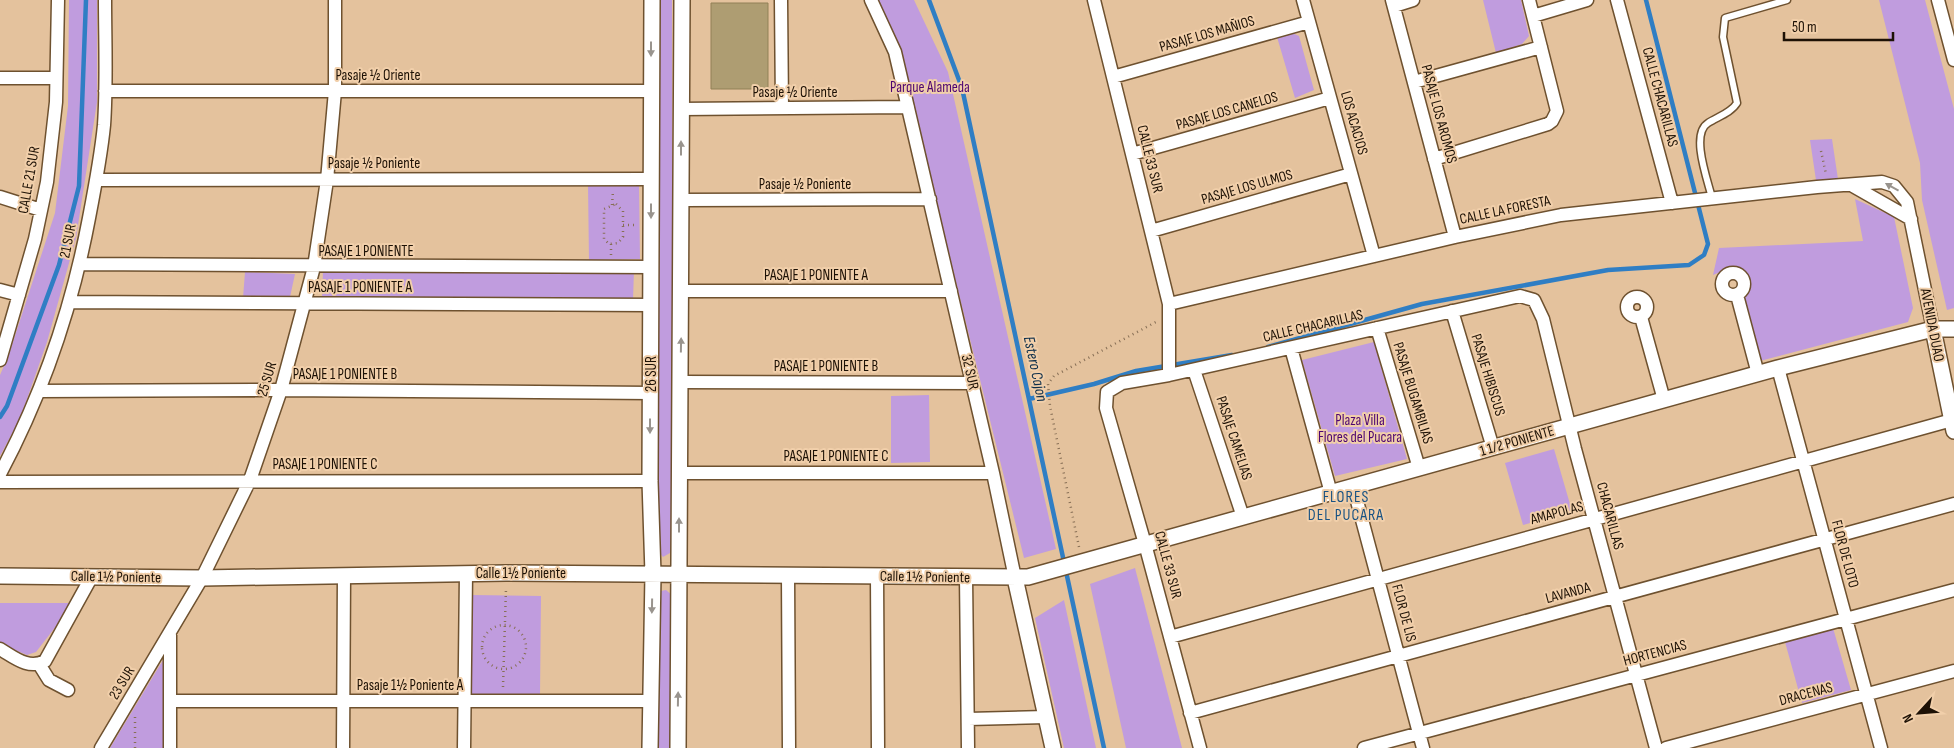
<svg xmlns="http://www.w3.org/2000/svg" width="1954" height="748" font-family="'Sofia Sans Condensed',sans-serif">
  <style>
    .green { fill: #c09cde }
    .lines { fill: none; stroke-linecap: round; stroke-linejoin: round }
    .stream { stroke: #2f7ec4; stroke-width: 4.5 }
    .building { fill: #ae9d72; stroke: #918056 }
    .service-casing { stroke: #6e512f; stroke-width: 9 }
    .minor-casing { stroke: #6e512f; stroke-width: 15 }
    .tertiary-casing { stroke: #6e512f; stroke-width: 18 }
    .path { stroke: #876f56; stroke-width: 2.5; stroke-dasharray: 1 4; stroke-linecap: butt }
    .service { stroke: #fff; stroke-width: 6 }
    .minor { stroke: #fff; stroke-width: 12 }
    .tertiary { stroke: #fff; stroke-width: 15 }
    .oneway { fill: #99948e }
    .labels { text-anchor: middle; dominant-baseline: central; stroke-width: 4; stroke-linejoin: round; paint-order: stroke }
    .street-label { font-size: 15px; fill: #1d1105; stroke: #f1cfaa }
    .park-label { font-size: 15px; fill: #4d0571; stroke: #f1cfaa }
    .water-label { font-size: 16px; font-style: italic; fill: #0d2e4a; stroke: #f1cfaa }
    .neighbourhood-label { font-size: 16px; letter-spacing: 1px; fill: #185283; stroke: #f1cfaa }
  </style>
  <rect width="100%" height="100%" fill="#e4c29d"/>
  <path class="green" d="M69 0H97V102L76 238 47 342 20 419 0 456V375L9 354 55 213 68 106Z
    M658 0H672L673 546 670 553 663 557 657 550Z
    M875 0H914L948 72 1056 549 1024 558 897 43Z
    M1483 0H1521L1529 36 1522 44 1496 53Z
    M1879 0H1925L1954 109V308L1947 310 1922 200 1920 163Z
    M1292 33 1299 36 1314 90 1295 98 1277 37Z
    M1832 139 1839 186 1817 187 1810 140Z
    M588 185H639L640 259 589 260Z
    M1855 199 1894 217 1913 308 1908 322 1756 362 1741 295 1745 288C1740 267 1730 267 1713 275L1719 248 1863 241Z
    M323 270H634L633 300H322Z
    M245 272 295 274 290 297 243 298Z
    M1374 342 1407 459 1335 476 1302 360Z
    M929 395 930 462 891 463V396Z
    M1554 449 1572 511 1523 525 1505 463Z
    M1135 568 1182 748H1126L1090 584Z
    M666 590 673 596V748H658V596L661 591Z
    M471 595 541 596 540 696 470 695Z
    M1064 600 1096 748H1064L1035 618Z
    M0 603H74L36 652 27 655 0 644Z
    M1833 628 1851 690 1802 703 1785 642Z
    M163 660 164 748H110Z"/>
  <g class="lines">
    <path class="stream" d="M929 0 962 88 1104 748
      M1268 347 1422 304 1608 270 1689 265 1704 255 1708 244 1646 0
      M1029 399 1094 384 1136 371 1232 355
      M0 417 7 406 59 265 79 186 86 0"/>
  </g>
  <path class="building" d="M711 3H768V89H711Z"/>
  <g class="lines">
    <defs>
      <path id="service" d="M1712 198C1708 181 1690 134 1708 123 1717 117 1731 113 1737 103L1723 37 1725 18 1787 0"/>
      <path id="minor" d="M781 0 782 108
        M871 0 895 52 993 473 1015 578
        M1094 0 1169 304V375
        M1303 0 1374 256
        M1392 0 1455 237
        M1617 0 1672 203
        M1938 0 1954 60
        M1394 6 1413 0
        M1533 16 1587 0
        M1113 77 1309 22
        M0 78H56
        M1414 82 1541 47
        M105 91H651
        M681 109 908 107
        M1132 154 1330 98
        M1434 159 1548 124 1552 121 1557 111 1529 0
        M97 180 651 179
        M1853 186 1911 219
        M0 197 41 210
        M681 200 930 199
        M1151 231 1351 174
        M80 264 651 267
        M1722 284a11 11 0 1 1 22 0a11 11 0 1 1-22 0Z
        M0 290 19 295
        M681 291H951
        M1737 295 1758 374
        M1627 307a10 10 0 1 1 20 0a10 10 0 1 1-20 0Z
        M70 302 651 305
        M1169 304 1455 237 1561 215 1817 187 1882 182 1894 186 1907 202 1933 329
        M1452 311 1493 448
        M1641 317 1664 400
        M1377 328 1419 468
        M1291 348 1331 493
        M0 360 35 239 47 182 56 102 58 0
        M1778 368 1881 748
        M1194 370 1243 517
        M680 382 972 383
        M39 391 281 390 651 393
        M679 473H993
        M0 474C43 393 72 308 89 218 95 187 101 156 104 125 107 83 105 41 105 0
        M0 482 650 481
        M1353 486 1423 748
        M788 575 789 748
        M877 576 878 748
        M966 577 968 748
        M170 635V748
        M1170 637 1952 420
        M0 649C14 657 28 670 45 661L92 576
        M39 664 49 680 68 690
        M170 701H650
        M1190 713 1954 504
        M968 719 1046 717
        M101 748 202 578 250 480 281 390 314 267 327 180 335 91V0
        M343 748 344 575
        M464 748 466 573
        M1200 748 1145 544 1106 408 1107 392 1122 383 1169 375 1520 296 1534 300 1543 319 1575 449 1656 748
        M1364 748 1954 590
        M1666 748 1954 671"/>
      <path id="tertiary" d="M1933 329 1954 431
        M0 576 202 578 506 573 1028 577 1778 368 1933 329H1954
        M1015 578 1053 748
        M650 748 653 574 650 481 652 0
        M678 748 682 0"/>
    </defs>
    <use href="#service" class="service-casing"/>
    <use href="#minor" class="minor-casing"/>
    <use href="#tertiary" class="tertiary-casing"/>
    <path class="path" d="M1821 151 1826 174
      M616 204 623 211V237L618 243 609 244 604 239V209Z
      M612 205 613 191
      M623 225H636
      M611 255V244
      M1079 547 1050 406 1048 384 1054 376 1156 322
      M482 647a22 22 0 1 1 44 0a22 22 0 1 1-44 0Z
      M503 687 506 588
      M135 717V748"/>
    <use href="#service" class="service"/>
    <use href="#minor" class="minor"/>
    <use href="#tertiary" class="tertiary"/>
  </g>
  <defs><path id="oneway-solid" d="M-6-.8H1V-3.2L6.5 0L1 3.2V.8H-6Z" transform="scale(1.25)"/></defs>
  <g class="oneway">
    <use href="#oneway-solid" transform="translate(651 49) rotate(90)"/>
    <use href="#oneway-solid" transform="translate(681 148) rotate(-90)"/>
    <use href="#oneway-solid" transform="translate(1892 187) rotate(-151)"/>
    <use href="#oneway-solid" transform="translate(651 211) rotate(90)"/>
    <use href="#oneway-solid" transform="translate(681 345) rotate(-89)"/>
    <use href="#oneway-solid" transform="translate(650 426) rotate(90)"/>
    <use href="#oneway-solid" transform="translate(679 525) rotate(-90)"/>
    <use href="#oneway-solid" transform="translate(652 606) rotate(91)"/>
    <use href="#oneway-solid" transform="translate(678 699) rotate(-89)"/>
  </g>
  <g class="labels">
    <g class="street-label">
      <text transform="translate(1207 34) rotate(-16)">PASAJE LOS MAÑIOS</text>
      <text x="378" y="75">Pasaje ½ Oriente</text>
      <text x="795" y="92">Pasaje ½ Oriente</text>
      <text transform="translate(1660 97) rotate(75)">CALLE CHACARILLAS</text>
      <text transform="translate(1227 111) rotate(-16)">PASAJE LOS CANELOS</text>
      <text transform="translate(1439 114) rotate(75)">PASAJE LOS AROMOS</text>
      <text transform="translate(1354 123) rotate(74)">LOS ACACIOS</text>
      <text transform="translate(1150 159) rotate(76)">CALLE 33 SUR</text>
      <text x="374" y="163">Pasaje ½ Poniente</text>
      <text transform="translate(29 180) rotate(-80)">CALLE 21 SUR</text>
      <text x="805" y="184">Pasaje ½ Poniente</text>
      <text transform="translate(1247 187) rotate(-16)">PASAJE LOS ULMOS</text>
      <text transform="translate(1505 210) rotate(-12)">CALLE LA FORESTA</text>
      <text transform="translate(68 241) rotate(-79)">21 SUR</text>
      <text x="366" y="251">PASAJE 1 PONIENTE</text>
      <text x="816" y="275">PASAJE 1 PONIENTE A</text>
      <text x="360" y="287">PASAJE 1 PONIENTE A</text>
      <text transform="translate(1932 325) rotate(79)">AVENIDA DUAO</text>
      <text transform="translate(1313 326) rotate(-13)">CALLE CHACARILLAS</text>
      <text x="826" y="366">PASAJE 1 PONIENTE B</text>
      <text transform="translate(970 372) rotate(77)">32 SUR</text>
      <text x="345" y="374">PASAJE 1 PONIENTE B</text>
      <text transform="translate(651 374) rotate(-90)">26 SUR</text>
      <text transform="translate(1488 375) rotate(73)">PASAJE HIBISCUS</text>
      <text transform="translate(267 379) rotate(-73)">25 SUR</text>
      <text transform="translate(1413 393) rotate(73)">PASAJE BUGAMBILIAS</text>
      <text transform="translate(1234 438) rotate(72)">PASAJE CAMELIAS</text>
      <text transform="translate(1517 441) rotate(-16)">1 1/2 PONIENTE</text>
      <text x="836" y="456">PASAJE 1 PONIENTE C</text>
      <text x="325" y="464">PASAJE 1 PONIENTE C</text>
      <text transform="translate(1557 513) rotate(-15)">AMAPOLAS</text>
      <text transform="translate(1610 516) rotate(75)">CHACARILLAS</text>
      <text transform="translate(1845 554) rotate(75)">FLOR DE LOTO</text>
      <text transform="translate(1168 565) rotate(75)">CALLE 33 SUR</text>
      <text x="521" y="573">Calle 1½ Poniente</text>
      <text transform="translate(116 577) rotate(1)">Calle 1½ Poniente</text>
      <text transform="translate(925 577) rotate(1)">Calle 1½ Poniente</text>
      <text transform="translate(1568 593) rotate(-15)">LAVANDA</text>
      <text transform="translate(1404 613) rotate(75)">FLOR DE LIS</text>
      <text transform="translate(1655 653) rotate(-15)">HORTENCIAS</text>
      <text transform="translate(122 683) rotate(-59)">23 SUR</text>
      <text x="410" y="685">Pasaje 1½ Poniente A</text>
      <text transform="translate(1806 694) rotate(-15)">DRACENAS</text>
    </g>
    <g class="park-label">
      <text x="930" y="87">Parque Alameda</text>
      <text x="1360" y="420">Plaza Villa<tspan x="1360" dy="17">Flores del Pucara</tspan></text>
    </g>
    <g class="water-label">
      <text transform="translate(1035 369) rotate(78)">Estero Cajon</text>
    </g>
    <g class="neighbourhood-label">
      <text x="1346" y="497">FLORES<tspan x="1346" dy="18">DEL PUCARA</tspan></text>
    </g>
  </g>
  <g transform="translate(1919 713) rotate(244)" stroke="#f1cfaa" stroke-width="4" paint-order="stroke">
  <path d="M0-4L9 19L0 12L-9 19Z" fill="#1d1105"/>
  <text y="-8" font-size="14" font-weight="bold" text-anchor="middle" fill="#1d1105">N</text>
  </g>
  <path d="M1784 32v8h109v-8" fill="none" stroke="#1d1105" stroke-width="2.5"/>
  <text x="1792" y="32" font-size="15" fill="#1d1105" stroke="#f1cfaa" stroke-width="4" paint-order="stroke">50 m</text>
</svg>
